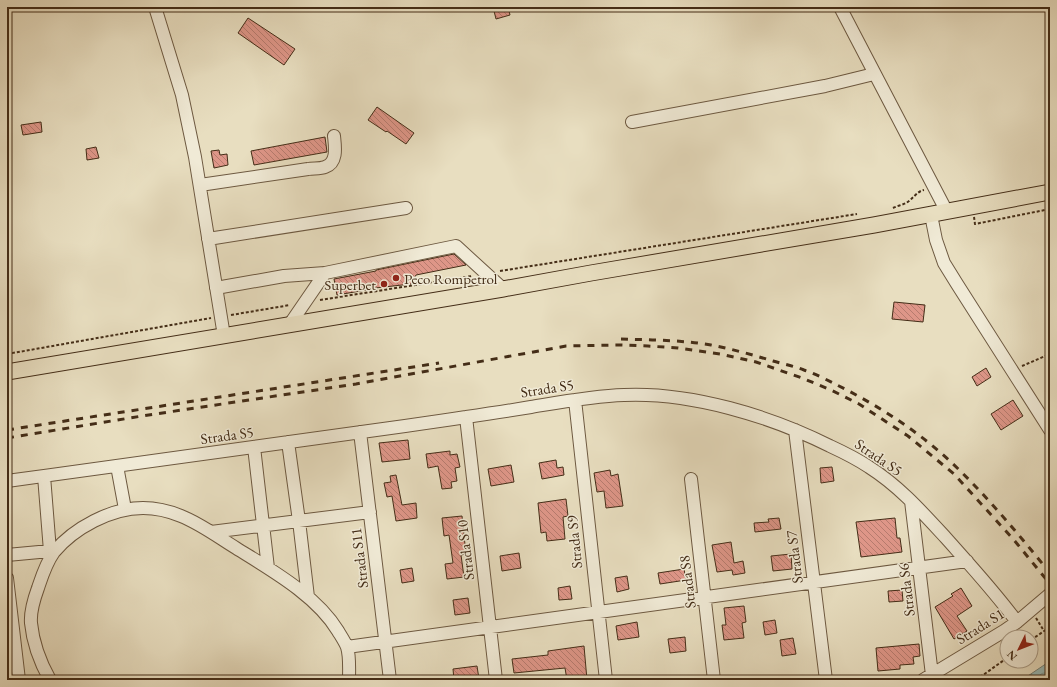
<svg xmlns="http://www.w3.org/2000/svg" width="1057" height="687" font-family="'EB Garamond',serif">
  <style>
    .water { fill: url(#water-waves); stroke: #768278 }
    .building { fill: url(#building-back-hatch); stroke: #442d17 }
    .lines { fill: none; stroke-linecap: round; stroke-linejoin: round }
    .minor-casing { stroke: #6d5941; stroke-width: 14 }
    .major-casing { stroke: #442d17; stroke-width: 17 }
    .path { stroke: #442d17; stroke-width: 2; stroke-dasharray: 3 2; stroke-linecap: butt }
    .minor { stroke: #f0ead6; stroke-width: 12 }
    .major { stroke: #e8dec0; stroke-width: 15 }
    .rail { stroke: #442d17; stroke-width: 3; stroke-dasharray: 7 7; stroke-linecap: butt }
    .poi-dot { fill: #8f2418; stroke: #f0ead6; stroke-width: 1.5 }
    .labels { text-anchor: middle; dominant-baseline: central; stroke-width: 3; stroke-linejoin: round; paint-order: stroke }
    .poi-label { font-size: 15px; fill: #442d17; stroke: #f0ead6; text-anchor: start }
    .street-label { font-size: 15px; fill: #442d17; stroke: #f0ead6 }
  </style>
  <defs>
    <pattern id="water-waves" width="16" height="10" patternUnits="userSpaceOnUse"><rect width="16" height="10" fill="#98bbb9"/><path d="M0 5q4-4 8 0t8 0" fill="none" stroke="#7e9895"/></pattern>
    <pattern id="building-back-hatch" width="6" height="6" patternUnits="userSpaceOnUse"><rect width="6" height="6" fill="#de9688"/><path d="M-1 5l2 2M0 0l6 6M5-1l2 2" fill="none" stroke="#b67b6e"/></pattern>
  </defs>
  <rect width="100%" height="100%" fill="#e8dec0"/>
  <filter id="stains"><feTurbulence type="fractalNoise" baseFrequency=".005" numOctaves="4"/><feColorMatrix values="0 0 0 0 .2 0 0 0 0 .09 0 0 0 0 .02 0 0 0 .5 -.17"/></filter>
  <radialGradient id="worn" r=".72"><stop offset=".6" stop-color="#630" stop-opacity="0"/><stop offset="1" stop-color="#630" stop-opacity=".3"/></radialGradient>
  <path class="water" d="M1050 661V680H1022Z"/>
  <path class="building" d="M493 7H508L510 15 496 19Z
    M248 18 295 49 284 65 238 33Z
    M377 107 414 133 406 144 387 131 386 132 368 120Z
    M41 122 42 132 23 135 21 125Z
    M325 137 327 152 254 165 251 151Z
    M96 147 99 158 87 160 86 149Z
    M219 150 220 155 227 154 228 165 214 168 211 151Z
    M454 254 466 265 416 275 411 284 366 289V290L337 295 334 279 376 271V270Z
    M894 302 925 305 923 322 892 319Z
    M986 368 991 377 977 386 972 377Z
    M1013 400 1023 416 1001 430 991 414Z
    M408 440 410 459 382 462 379 443Z
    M450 451V455L457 454 460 467 455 468 457 481 451 482 452 488 442 489 438 466 428 468 426 454Z
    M556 460 557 468 563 467 564 475 542 479 539 463Z
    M511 465 514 482 491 486 488 469Z
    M832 467 834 481 821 483 820 468Z
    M610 470 611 476 618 474 623 506 606 508 604 491 597 492 594 473Z
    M396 475 402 505 416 503 417 518 396 521 392 496 387 497 384 483 391 482 390 476Z
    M566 499 568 516 563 517 565 539 547 541 546 532 541 533 538 503Z
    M462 516 466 554 461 555 464 577 447 579 445 564 453 563 449 535 444 536 442 518Z
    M779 518 781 529 755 532 754 523 769 522 768 519Z
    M895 518 897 538H900L902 552 861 557 856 522Z
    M731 542 734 563 743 561 745 573 733 575 732 570 717 572 712 545Z
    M519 553 521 568 502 571 500 556Z
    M791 554 792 569 773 571 771 556Z
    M412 568 414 581 402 583 400 570Z
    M684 569 686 580 660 584 658 573Z
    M627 576 629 589 617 592 615 578Z
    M570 586 572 599 559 600 558 588Z
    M961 588 972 606 957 616 967 631 954 639 935 607 953 596 951 594Z
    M902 590 903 601 889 602 888 591Z
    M468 598 470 613 455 615 453 600Z
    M744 606 746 622 742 623 744 638 724 640 722 625H726L724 608Z
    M775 620 777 633 765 635 763 622Z
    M637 622 639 637 618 640 616 626Z
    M685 637 686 651 670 653 668 639Z
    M793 638 796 654 782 656 780 640Z
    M919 644 920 656 913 657 914 664 900 665V669L878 671 876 648Z
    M584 646 587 680H567L565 668 514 673 512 659 548 655V651Z
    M477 666 479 679 454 680 453 669Z"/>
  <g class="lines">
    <defs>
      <path id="minor" d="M155 7 182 95 195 157 224 336
        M840 7 947 212
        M632 122 825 86 874 74
        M200 185 308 169C313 168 320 169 325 167 338 163 335 146 334 136
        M931 215 936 240 944 263 957 284 1050 430
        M208 239 406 208
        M216 288 284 276 325 273
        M290 324 325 273 456 246 503 289
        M575 400 606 680
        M466 417 496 680
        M795 430 826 680
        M360 432 390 680
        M288 442 299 521 308 597
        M254 447 268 568
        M117 466 125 509
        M44 476 50 551 53 553
        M691 479 714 680
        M7 481C140 463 273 444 405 426 447 420 489 414 531 407 561 402 593 396 624 395 691 392 770 416 830 446 843 452 857 459 869 467 899 486 922 512 946 538 970 565 995 592 1017 622
        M911 501 932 675
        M211 532 370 512
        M7 555 50 551
        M7 578 19 680
        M347 647 967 561
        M50 680C40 662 33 644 31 623 30 611 34 599 38 588 42 576 46 563 54 552 74 528 111 508 143 508 157 508 169 511 181 516 201 524 218 537 236 548 271 570 316 595 338 631 341 636 345 642 347 647 350 656 349 670 349 680
        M923 680 1004 631 1017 622 1050 594"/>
      <path id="major" d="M7 372 503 289 591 273 874 225 1050 192"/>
    </defs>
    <use href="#minor" class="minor-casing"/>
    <use href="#major" class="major-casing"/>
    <path class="path" d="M893 208C897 206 902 205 906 203 912 200 917 191 924 190
      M974 217 975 224 1050 209
      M500 271 857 214
      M320 300 472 276
      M231 315 290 305
      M7 354 211 318
      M1022 366 1050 354
      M1036 618 1044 631
      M1031 640 1050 627
      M976 680 1007 658"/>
    <use href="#minor" class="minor"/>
    <use href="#major" class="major"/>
    <path class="rail" d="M621 339C651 340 682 340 711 345 732 349 753 355 773 361 783 364 794 366 804 370 816 374 827 380 837 385 879 406 918 431 952 463 988 497 1019 535 1050 573
      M7 430 439 363
      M7 438 142 416 356 384 566 346 621 345 648 346 678 348 720 354 756 362 802 378 831 390 859 404 908 436 954 474 1014 540 1050 584"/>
  </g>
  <g class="poi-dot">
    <circle cx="396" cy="278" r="4"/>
    <circle cx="384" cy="284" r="4"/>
  </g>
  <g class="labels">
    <g class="poi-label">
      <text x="404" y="278">Peco Rompetrol</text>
      <text x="376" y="284" text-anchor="end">Superbet</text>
    </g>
    <g class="street-label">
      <text transform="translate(547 388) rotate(-9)">Strada S5</text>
      <text transform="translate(227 435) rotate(-8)">Strada S5</text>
      <text transform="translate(879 457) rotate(34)">Strada S5</text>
      <text transform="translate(574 542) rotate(-96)">Strada S9</text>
      <text transform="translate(465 550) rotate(-97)">Strada S10</text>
      <text transform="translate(794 557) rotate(-97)">Strada S7</text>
      <text transform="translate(359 558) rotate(-97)">Strada S11</text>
      <text transform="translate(687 582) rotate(-97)">Strada S8</text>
      <text transform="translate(906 590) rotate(-97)">Strada S6</text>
      <text transform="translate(980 626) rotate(-32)">Strada S1</text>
    </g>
  </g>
  <rect width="1057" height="687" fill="none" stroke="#e8dec0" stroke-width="24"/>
  <rect x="8" y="8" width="1041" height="671" fill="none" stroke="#442d17" stroke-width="2"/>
  <rect x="12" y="12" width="1033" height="663" fill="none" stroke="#442d17"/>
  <g transform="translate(1019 649) rotate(227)"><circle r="19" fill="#f0ead6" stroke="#ab9e8a"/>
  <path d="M0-3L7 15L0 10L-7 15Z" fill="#8f2418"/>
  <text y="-6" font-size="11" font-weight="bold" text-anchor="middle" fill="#442d17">N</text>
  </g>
  <rect width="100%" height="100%" filter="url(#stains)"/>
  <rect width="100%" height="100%" fill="url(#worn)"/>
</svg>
